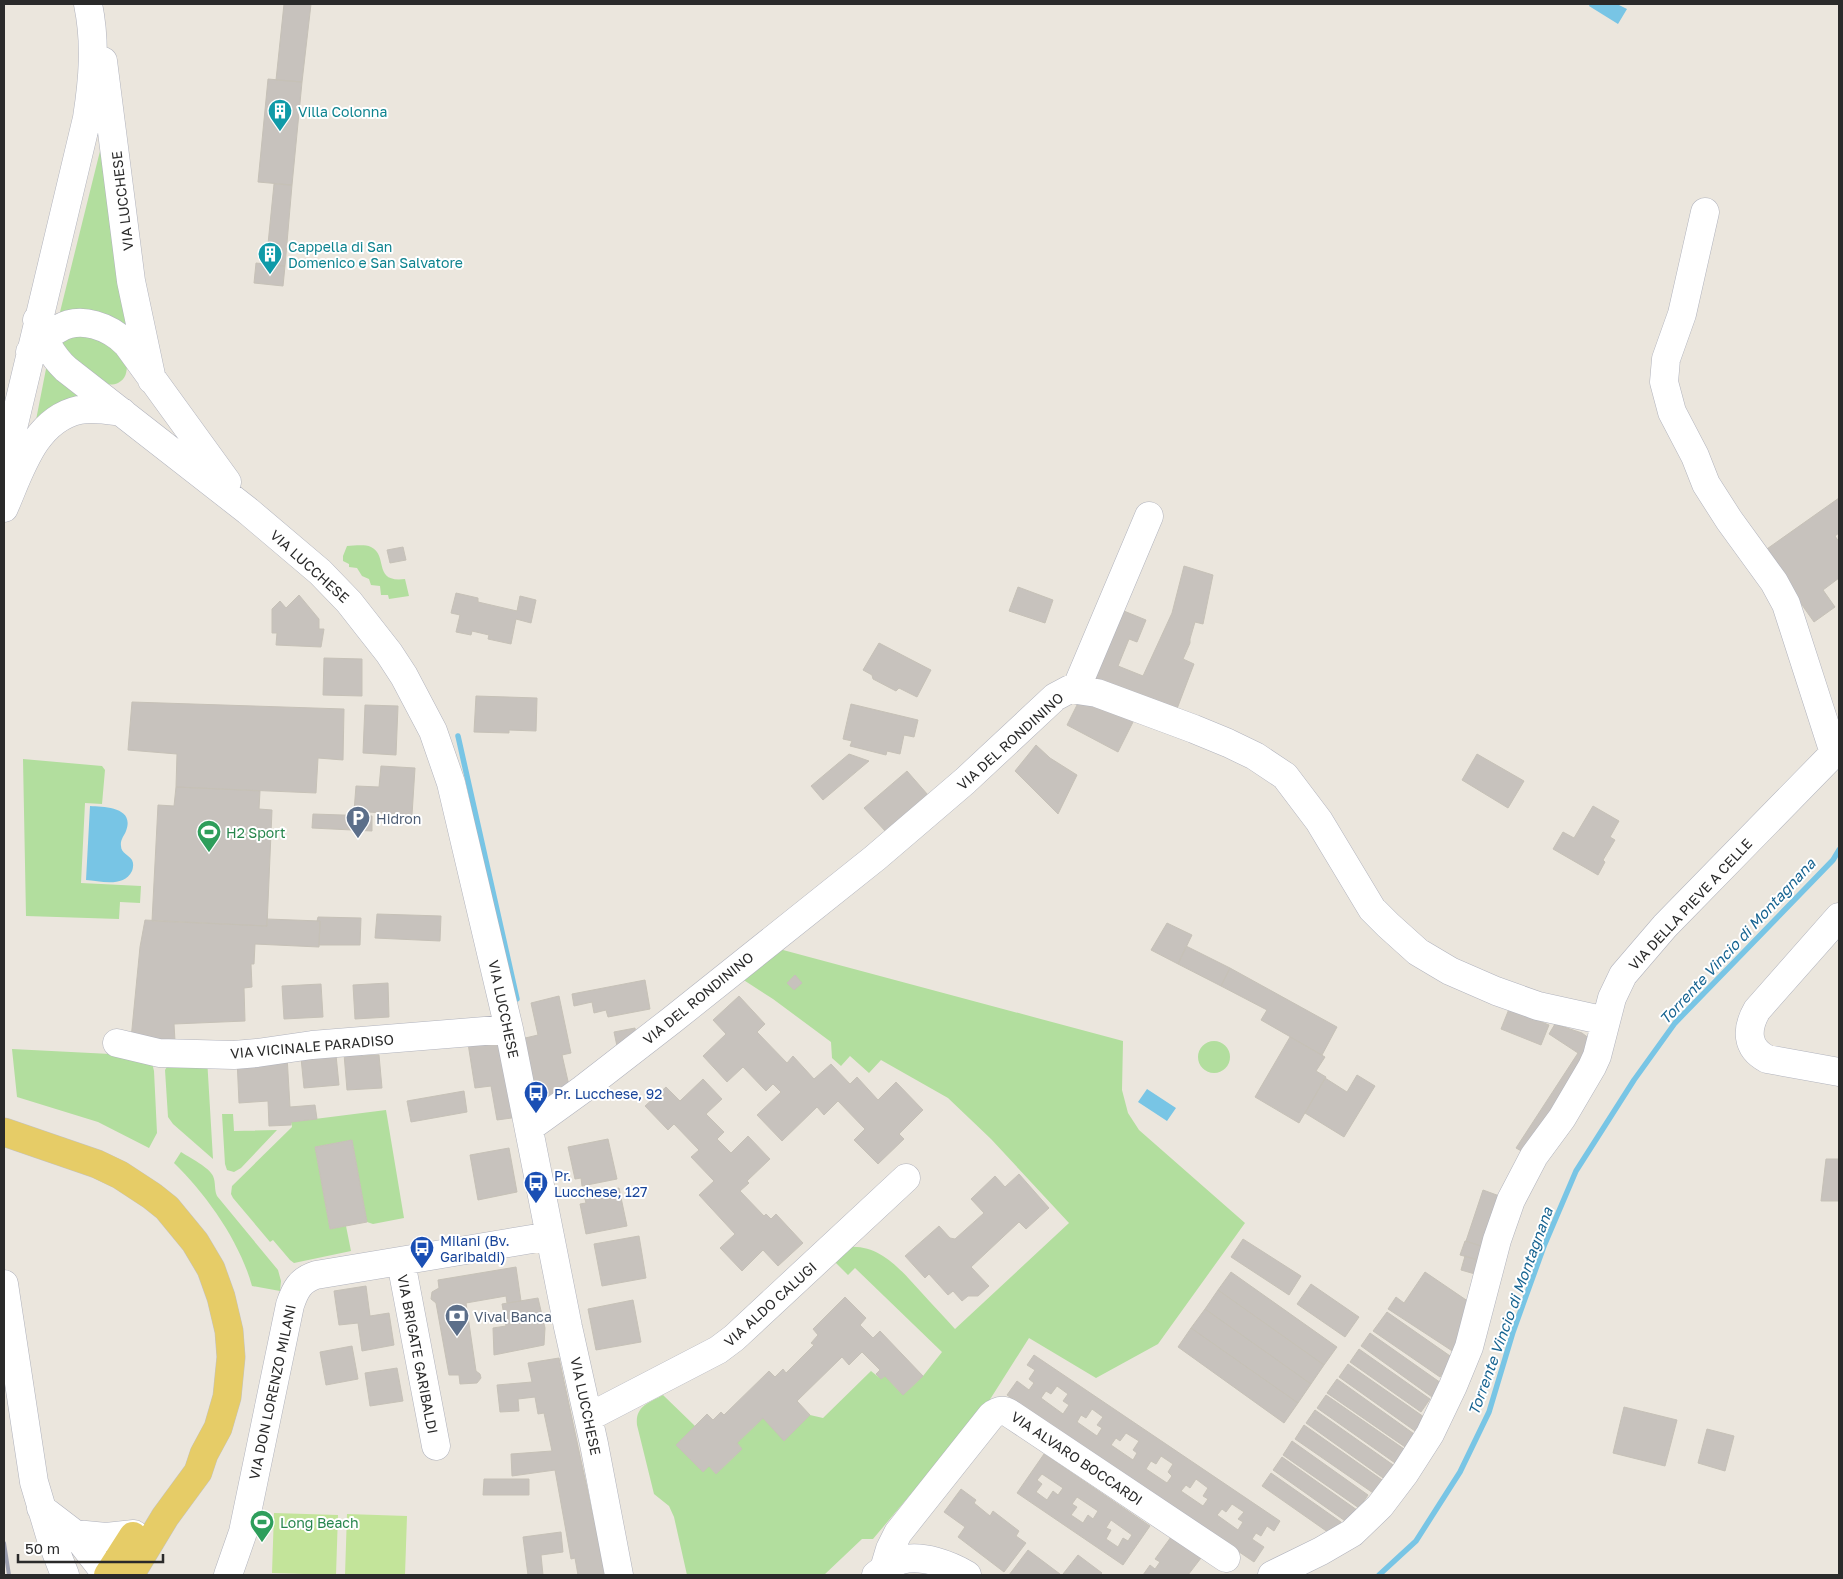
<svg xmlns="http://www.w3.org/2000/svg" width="1843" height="1579" font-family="'Golos Text',sans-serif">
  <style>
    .green { fill: #b2de9e }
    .pitch { fill: #c3e49a }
    .water { fill: #78c5e5 }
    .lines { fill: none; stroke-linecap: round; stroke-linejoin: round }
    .stream { stroke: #78c5e5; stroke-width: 5.5 }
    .building { fill: #c7c2bd; stroke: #c6c1b7; fill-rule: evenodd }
    .minor-casing { stroke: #b1b3bd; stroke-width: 29 }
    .major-casing { stroke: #c3c3c3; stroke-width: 29 }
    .minor { stroke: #fff; stroke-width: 28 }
    .major { stroke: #e6cc67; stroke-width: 28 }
    .rail { stroke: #a0a3b3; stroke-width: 4 }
    .labels { text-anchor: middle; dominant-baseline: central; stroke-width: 4; stroke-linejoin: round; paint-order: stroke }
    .culture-label { font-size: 14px; fill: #0d838f; stroke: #fff; text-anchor: start }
    .street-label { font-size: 14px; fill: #2a2a2a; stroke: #fff }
    .service-label { font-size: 14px; fill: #4e5e75; stroke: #fff; text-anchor: start }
    .leisure-label { font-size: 14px; fill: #27864d; stroke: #fff; text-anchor: start }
    .transit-label { font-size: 14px; fill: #164399; stroke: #fff; text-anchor: start }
    .water-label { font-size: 15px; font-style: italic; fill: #176491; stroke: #fff }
  </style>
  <rect width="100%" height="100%" fill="#ebe6dd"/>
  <path class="green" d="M103 139 131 327 59 316Z
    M100 334 127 363C127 372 126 379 118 383 96 393 70 354 57 340L59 336Z
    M52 368 87 395 40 420H36L46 369Z
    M347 546C354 546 364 544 371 547 389 556 372 583 405 579L409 596 389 599 388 595H381L380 586 371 585 369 579 362 576 357 568 349 567V564L343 561V556Z
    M23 759 102 766 105 770 102 804 85 803 81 883 141 886 140 903 120 902 119 919 26 916Z
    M776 950H783L1123 1041 1122 1090 1128 1113 1139 1130 1245 1223 1158 1344 1096 1378 1029 1338 989 1401 873 1539H862L824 1575H687L674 1517 669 1506 654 1494 637 1425C635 1406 649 1403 663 1395L695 1426 676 1445 703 1472 709 1466 716 1474 742 1449 737 1443 763 1418 785 1440 810 1415 823 1418 871 1371 881 1379 885 1376 903 1395 923 1376 942 1352 855 1268 848 1275 834 1261 848 1247C880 1244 901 1270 921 1292 932 1304 944 1317 955 1329L1069 1223 991 1139 948 1098 881 1060 869 1073 850 1056 841 1066 832 1058 831 1042 773 999 739 977Z
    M1198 1057a16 16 0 1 1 32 0a16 16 0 1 1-32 0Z
    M12 1049 130 1055 152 1063 154 1071 157 1133 149 1148 98 1122 17 1097Z
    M207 1058 213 1159 173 1124 168 1117 165 1070 170 1062Z
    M386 1110 404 1218 373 1224 367 1222 352 1140 315 1147 330 1229 346 1226 351 1251 294 1263 290 1260 273 1240 270 1242 233 1198 231 1194 232 1186 292 1127 291 1122Z
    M222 1114H233L234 1131 277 1130 241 1168 234 1172 227 1170 225 1164Z
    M181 1152C189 1157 210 1168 213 1176 216 1183 214 1189 217 1196L278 1270 281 1281 280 1291 252 1286C240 1242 207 1195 174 1163Z"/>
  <path class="pitch" d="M274 1513 338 1515 336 1575 272 1573Z
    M347 1514 407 1516 405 1575H345Z"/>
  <path class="water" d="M1590 4H1617L1627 9 1618 24 1589 6Z
    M90 806C105 807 135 807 126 831 124 836 120 840 121 846 121 853 129 855 132 860 134 864 133 868 132 871 124 888 100 881 86 880Z
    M1147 1089 1176 1108 1167 1121 1138 1102Z"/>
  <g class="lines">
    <path class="stream" d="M458 736 517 999
      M1379 1575 1416 1541 1460 1472 1489 1412 1513 1332 1544 1246 1576 1171 1634 1080 1675 1023 1833 860 1839 850"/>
  </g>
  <path class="building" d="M284 4H311L302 82 276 80Z
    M268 79 302 82 292 185 258 182Z
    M274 184 292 185 285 266 266 264Z
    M256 263 285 266 283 286 254 283Z
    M1839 498V533L1835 536 1839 542V578L1823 590 1835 607 1814 622 1764 551Z
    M403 547 406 560 390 563 387 550Z
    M1184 566 1213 575 1203 624 1195 622 1190 639V643L1183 659 1194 664 1175 714 1085 680 1114 607 1146 620 1137 642 1129 639 1118 666 1143 676 1172 613Z
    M1018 587 1053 600 1045 623 1009 611Z
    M456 593 478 598V602L517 611 520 596 536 600 531 623 516 619 511 644 488 639 489 635 472 631 471 635 456 632 460 615 451 613Z
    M299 595 319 619V629H324L321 647 276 645 277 633H272V609L280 601 286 608Z
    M879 643 931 670 917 697 899 688 896 691 873 679 872 675 863 670Z
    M324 658 362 659V696L323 695Z
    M1082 695 1137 714 1118 752 1067 725Z
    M476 696 537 698 536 731 509 730V733L474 732Z
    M132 702 344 709 343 760 318 758 316 793 176 787 177 754 128 750Z
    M851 704 918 720 914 737 904 735 900 754 887 751 886 755 850 746 852 741 843 739Z
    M365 705 398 706 396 755 363 753Z
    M1036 745 1050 758 1077 775 1058 814 1015 771Z
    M849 754 869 761 823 800 811 786Z
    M1477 754 1524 781 1508 808 1462 780Z
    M381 766 415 768 412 815 354 811 356 786 379 787Z
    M907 771 928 795 886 832 864 808Z
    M176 787 260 791 259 809 272 810 267 926 152 921 158 805 174 806Z
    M1593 806 1619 821 1610 837 1615 840 1603 860 1605 862 1598 875 1553 849 1563 832 1574 838Z
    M313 814 372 816V831L312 828Z
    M377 914 441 916 440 941 375 938Z
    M318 917 361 918 360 945H319L320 921H317Z
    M267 919 320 921 319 947 255 944 254 964H251L252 987 244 988 245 1021 174 1024 175 1041 131 1039 140 947 145 920 267 926Z
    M1167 923 1192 935 1178 964 1151 950Z
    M1186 946 1230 968 1221 986 1178 964Z
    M1230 968 1337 1027 1322 1055 1261 1020 1267 1010 1221 986Z
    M795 975 802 983 794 990 787 983Z
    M645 980 650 1009 608 1017 606 1010 594 1013 592 1002 574 1006 572 994Z
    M388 983 389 1017 355 1019 353 985Z
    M321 984 323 1017 284 1019 282 986Z
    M559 996 571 1053 562 1055 570 1090 537 1108 521 1039 538 1035 531 1003Z
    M739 996 765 1024 757 1032 787 1063 793 1056 814 1079 831 1064 850 1084 857 1077 878 1100 896 1082 923 1110 899 1134 904 1139 878 1164 854 1140 865 1129 838 1101 824 1115 817 1107 782 1141 757 1115 781 1092 773 1084 766 1091 743 1067 727 1082 703 1056 726 1034 713 1020Z
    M1509 1009 1549 1025 1541 1045 1501 1029Z
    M1555 1024 1582 1033 1590 1039 1544 1132 1525 1153 1516 1148 1578 1053 1549 1034Z
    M635 1028 636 1036 617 1046 614 1032Z
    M504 1033 519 1117 497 1120 491 1086 475 1088 467 1037Z
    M1290 1037 1325 1057 1316 1071 1326 1077 1299 1123 1255 1097Z
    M362 1052V1056L379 1055 382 1088 347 1090 344 1054Z
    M336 1055 339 1085 304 1088 301 1058Z
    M287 1056 290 1107 315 1105 317 1119 291 1122V1125L269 1126 268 1101 239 1103 237 1059Z
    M1357 1075 1375 1086 1344 1137 1305 1113 1325 1078 1347 1092Z
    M703 1079 722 1099 706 1114 724 1132 717 1139 731 1153 748 1136 770 1159 747 1181 749 1183 740 1191 764 1216 766 1214 771 1219 776 1214 803 1243 778 1266 763 1250 742 1271 720 1248 735 1234 699 1195 714 1181 691 1157 699 1150 674 1124 668 1130 645 1106 666 1087 680 1101Z
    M464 1091 467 1112 411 1122 407 1101Z
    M608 1139 617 1179 582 1186 581 1178 575 1179 568 1147Z
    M352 1140 367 1222 330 1229 315 1147Z
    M509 1148 517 1192 478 1200 470 1155Z
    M1826 1159H1839V1201H1821Z
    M1019 1174 1049 1208 1026 1229 1019 1222 971 1267 989 1286 978 1296H968L962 1301 953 1291 948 1295 929 1274 925 1278 905 1256 939 1226 950 1238 955 1239 984 1213 971 1199 995 1176 1005 1187Z
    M619 1188 627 1226 586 1234 580 1204 586 1203 584 1195Z
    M1483 1190 1505 1198 1487 1248 1466 1241Z
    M639 1236 646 1278 602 1286 594 1244Z
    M1243 1239 1301 1276 1289 1295 1231 1257Z
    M1465 1241 1487 1248 1486 1262 1460 1255Z
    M1465 1256 1484 1262 1482 1276 1461 1270Z
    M516 1267 521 1301 507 1303 506 1296 466 1303 476 1371 480 1374 481 1378 477 1383 460 1384 459 1375H449L436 1303 431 1299 432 1292 439 1288 438 1280Z
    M1231 1272 1337 1347 1324 1365 1218 1290Z
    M1425 1272 1475 1306 1460 1356 1388 1309 1396 1297 1404 1303Z
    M1311 1284 1359 1317 1345 1337 1297 1304Z
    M366 1286 370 1316 389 1313 394 1345 362 1351 358 1323 339 1325 334 1291Z
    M1218 1290 1324 1365 1311 1384 1205 1309Z
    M845 1297 866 1318 860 1325 873 1338 880 1331 923 1376 903 1395 885 1376 881 1379 876 1374 880 1370 862 1352 849 1365 842 1357 797 1401 810 1415 784 1441 763 1418 737 1443 742 1449 716 1474 709 1466 703 1472 676 1445 707 1414 713 1420 721 1412 724 1415 769 1371 775 1377 783 1369 786 1373 814 1345 811 1343 818 1335 813 1329Z
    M538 1298 545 1328 544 1345 494 1355 493 1328 506 1326 502 1304Z
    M633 1300 641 1342 596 1350 588 1309Z
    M1205 1309 1311 1384 1298 1403 1191 1328Z
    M1387 1312 1453 1358 1440 1377 1373 1331Z
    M1191 1328 1298 1403 1284 1423 1178 1347Z
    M1370 1333 1441 1383 1432 1397 1361 1346Z
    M352 1346 358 1379 326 1385 320 1352Z
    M1359 1349 1430 1399 1421 1412 1350 1362Z
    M1034 1355 1280 1521 1274 1531 1267 1526 1261 1536 1256 1533 1252 1539 1264 1547 1254 1562 1007 1395 1017 1381 1029 1390 1034 1383 1029 1379 1035 1370 1027 1365ZM1057 1386 1068 1394 1063 1401 1069 1405 1063 1414 1041 1398 1046 1391 1051 1394ZM1092 1409 1103 1417 1097 1425 1102 1428 1097 1436 1077 1422 1081 1415 1086 1418ZM1126 1433 1139 1441 1133 1450 1137 1453 1133 1460 1111 1445 1116 1438 1120 1441ZM1161 1456 1173 1464 1168 1472 1172 1476 1167 1483 1146 1469 1151 1461 1156 1464ZM1196 1479 1208 1488 1203 1496 1208 1499 1203 1506 1181 1491 1186 1485 1190 1488ZM1232 1504 1244 1512 1238 1519 1243 1522 1238 1530 1217 1515 1222 1509 1226 1512Z
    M559 1358 587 1488 605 1575H578L575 1558 571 1559 555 1470 512 1476 511 1454 552 1451 544 1413 538 1414 535 1397 518 1399 519 1411 500 1412 497 1385 532 1382 528 1363Z
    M1348 1364 1424 1417 1415 1431 1339 1377Z
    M397 1368 403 1401 370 1406 365 1373Z
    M1337 1379 1417 1436 1408 1449 1327 1393Z
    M1326 1395 1407 1451 1398 1465 1317 1408Z
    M1624 1407 1677 1420 1665 1466 1613 1453Z
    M1315 1410 1396 1467 1386 1480 1306 1423Z
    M1304 1425 1385 1482 1376 1495 1295 1439Z
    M1707 1429 1734 1436 1725 1471 1698 1463Z
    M1292 1441 1368 1495 1359 1508 1283 1455Z
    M1044 1454 1150 1526 1123 1565 1017 1493ZM1042 1474 1063 1488 1058 1495 1053 1491 1047 1500 1036 1492 1042 1484 1037 1480ZM1077 1497 1098 1511 1093 1519 1088 1515 1083 1523 1071 1515 1077 1507 1072 1504ZM1111 1520 1132 1535 1128 1541 1123 1538 1118 1547 1106 1539 1111 1530 1106 1528Z
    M1282 1457 1357 1510 1348 1523 1273 1470Z
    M1271 1473 1341 1522 1332 1535 1262 1486Z
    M484 1479H529V1495H483Z
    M961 1489 976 1500 974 1503 990 1516 993 1511 1019 1531 1016 1536 1026 1543 1004 1572 958 1537 965 1527 944 1512Z
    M561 1532 563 1552 541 1555 543 1575H528L523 1537Z
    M1171 1537 1201 1558 1188 1575H1143L1150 1565 1155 1569 1160 1562 1155 1559Z
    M1028 1550 1060 1574 1058 1575H1009Z
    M1078 1555 1102 1573 1100 1575 1063 1574Z"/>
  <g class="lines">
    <defs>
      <path id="minor" d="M103 61 131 281 152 380
        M1705 212 1682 314 1666 359 1664 382 1672 412 1695 456 1706 484 1729 520 1774 582 1786 604 1834 753
        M37 320C44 340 51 355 66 369L248 511 320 572 349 602 389 653 404 676 433 731 451 783 509 1029 568 1327 594 1444 619 1575
        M30 352C39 344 48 334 58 329 81 315 110 327 127 344L227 482
        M4 466 87 118C93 79 96 43 88 4
        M4 508C20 472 34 420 79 410 94 407 108 410 122 412
        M1076 689 1149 516
        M1839 917 1757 1010C1746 1029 1746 1048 1767 1059L1839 1072
        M117 1043 159 1053 234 1055 257 1053 312 1045 509 1029
        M529 1128 583 1089 672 1020 875 858 965 781 1055 697 1070 689 1097 693 1194 729 1228 743 1255 756 1285 776 1319 821 1372 909 1388 925 1418 952 1450 971 1496 991 1538 1006 1606 1021
        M401 1262 436 1446
        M4 1284 34 1482 51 1539 65 1575
        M589 1417 718 1350 734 1338 906 1178
        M41 1508 75 1534 107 1575
        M75 1534 106 1537 134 1534
        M884 1569C889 1566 895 1562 901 1560 922 1554 950 1565 967 1575
        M228 1575 243 1532 290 1305C295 1290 300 1280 316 1275L550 1236
        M876 1575 884 1569 890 1549 898 1533 991 1416C998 1410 1004 1409 1012 1415L1226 1558
        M1272 1575 1321 1551 1352 1533 1380 1506 1405 1473 1430 1434 1453 1386 1469 1347 1497 1240 1511 1200 1534 1156 1562 1118 1592 1067 1597 1056 1612 998 1623 975 1665 926 1839 748"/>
      <path id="major" d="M4 1132 97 1164 120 1175 152 1196 167 1208 195 1242 211 1269 221 1297 229 1331 231 1357 227 1397 218 1428 204 1454 198 1472 165 1517 130 1575
        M108 1575 133 1536"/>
    </defs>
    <use href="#minor" class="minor-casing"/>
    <use href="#major" class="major-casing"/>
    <use href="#minor" class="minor"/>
    <use href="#major" class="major"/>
    <path class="rail" d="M4 1543 9 1575"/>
  </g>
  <defs>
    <symbol id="building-pin" viewBox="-11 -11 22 30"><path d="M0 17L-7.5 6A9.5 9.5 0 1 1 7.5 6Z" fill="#0f9aa8" stroke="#fff"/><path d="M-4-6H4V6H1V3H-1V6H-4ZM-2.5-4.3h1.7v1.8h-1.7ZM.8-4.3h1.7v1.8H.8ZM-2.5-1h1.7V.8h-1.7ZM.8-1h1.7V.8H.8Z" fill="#fff"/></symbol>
    <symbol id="parking-pin" viewBox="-11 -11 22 30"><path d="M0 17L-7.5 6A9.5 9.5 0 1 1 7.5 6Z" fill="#5c6f8a" stroke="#fff"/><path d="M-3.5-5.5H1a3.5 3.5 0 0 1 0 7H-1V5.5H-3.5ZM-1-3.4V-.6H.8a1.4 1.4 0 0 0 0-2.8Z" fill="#fff"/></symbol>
    <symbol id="stadium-pin" viewBox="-11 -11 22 30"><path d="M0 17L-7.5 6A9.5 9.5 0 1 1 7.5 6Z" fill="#2e9e5b" stroke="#fff"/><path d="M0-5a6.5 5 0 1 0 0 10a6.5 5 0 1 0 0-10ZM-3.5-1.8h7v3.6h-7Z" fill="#fff"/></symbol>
    <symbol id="bus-pin" viewBox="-11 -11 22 30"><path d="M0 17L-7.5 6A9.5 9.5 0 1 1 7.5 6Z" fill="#1a4fb4" stroke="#fff"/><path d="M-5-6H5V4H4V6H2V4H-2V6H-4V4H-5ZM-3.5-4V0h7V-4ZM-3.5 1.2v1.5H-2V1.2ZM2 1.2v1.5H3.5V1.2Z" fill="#fff"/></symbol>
    <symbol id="bank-pin" viewBox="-11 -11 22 30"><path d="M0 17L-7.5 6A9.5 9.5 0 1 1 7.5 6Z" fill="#5c6f8a" stroke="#fff"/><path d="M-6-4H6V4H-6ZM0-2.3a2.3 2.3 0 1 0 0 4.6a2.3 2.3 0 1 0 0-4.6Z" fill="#fff"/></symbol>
  </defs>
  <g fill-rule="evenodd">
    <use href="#building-pin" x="266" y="97" width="28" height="38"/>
    <use href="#building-pin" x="256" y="240" width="28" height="38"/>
    <use href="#parking-pin" x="344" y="804" width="28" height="38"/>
    <use href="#stadium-pin" x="195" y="818" width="28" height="38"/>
    <use href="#bus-pin" x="522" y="1079" width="28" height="38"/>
    <use href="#bus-pin" x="522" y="1169" width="28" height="38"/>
    <use href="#bus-pin" x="408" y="1234" width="28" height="38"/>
    <use href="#bank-pin" x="443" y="1302" width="28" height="38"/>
    <use href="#stadium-pin" x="248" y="1508" width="28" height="38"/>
  </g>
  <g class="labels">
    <g class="culture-label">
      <text x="298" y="111">Villa Colonna</text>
      <text x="288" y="246">Cappella di San<tspan x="288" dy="16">Domenico e San Salvatore</tspan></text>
    </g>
    <g class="street-label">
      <text transform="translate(122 201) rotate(-97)">VIA LUCCHESE</text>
      <text transform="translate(310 566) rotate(42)">VIA LUCCHESE</text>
      <text transform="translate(1010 741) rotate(-42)">VIA DEL RONDININO</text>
      <text transform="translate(1690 904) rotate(-47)">VIA DELLA PIEVE A CELLE</text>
      <text transform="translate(698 998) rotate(-39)">VIA DEL RONDININO</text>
      <text transform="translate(504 1009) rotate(78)">VIA LUCCHESE</text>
      <text transform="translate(312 1046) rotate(-5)">VIA VICINALE PARADISO</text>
      <text transform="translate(770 1304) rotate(-42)">VIA ALDO CALUGI</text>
      <text transform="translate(418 1354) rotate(79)">VIA BRIGATE GARIBALDI</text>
      <text transform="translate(272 1392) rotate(-78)">VIA DON LORENZO MILANI</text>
      <text transform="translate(586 1406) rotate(78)">VIA LUCCHESE</text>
      <text transform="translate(1077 1458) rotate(34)">VIA ALVARO BOCCARDI</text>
    </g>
    <g class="service-label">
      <text x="376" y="818">Hidron</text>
      <text x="474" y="1316">Vival Banca</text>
    </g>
    <g class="leisure-label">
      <text x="226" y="832">H2 Sport</text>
      <text x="280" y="1522">Long Beach</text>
    </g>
    <g class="transit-label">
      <text x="554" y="1093">Pr. Lucchese, 92</text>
      <text x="554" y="1175">Pr.<tspan x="554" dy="16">Lucchese, 127</tspan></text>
      <text x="440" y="1240">Milani (Bv.<tspan x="440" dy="16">Garibaldi)</tspan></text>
    </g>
    <g class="water-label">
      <text transform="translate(1737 941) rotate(-47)">Torrente Vincio di Montagnana</text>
      <text transform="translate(1510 1311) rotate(-70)">Torrente Vincio di Montagnana</text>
    </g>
  </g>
  <rect width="1843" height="1579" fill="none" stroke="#2a2a2a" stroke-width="10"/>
  <path d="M18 1554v8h145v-8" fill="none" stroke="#2a2a2a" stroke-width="2.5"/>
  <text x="25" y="1554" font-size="15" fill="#2a2a2a" stroke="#ffffff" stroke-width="4" paint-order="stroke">50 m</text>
</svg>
